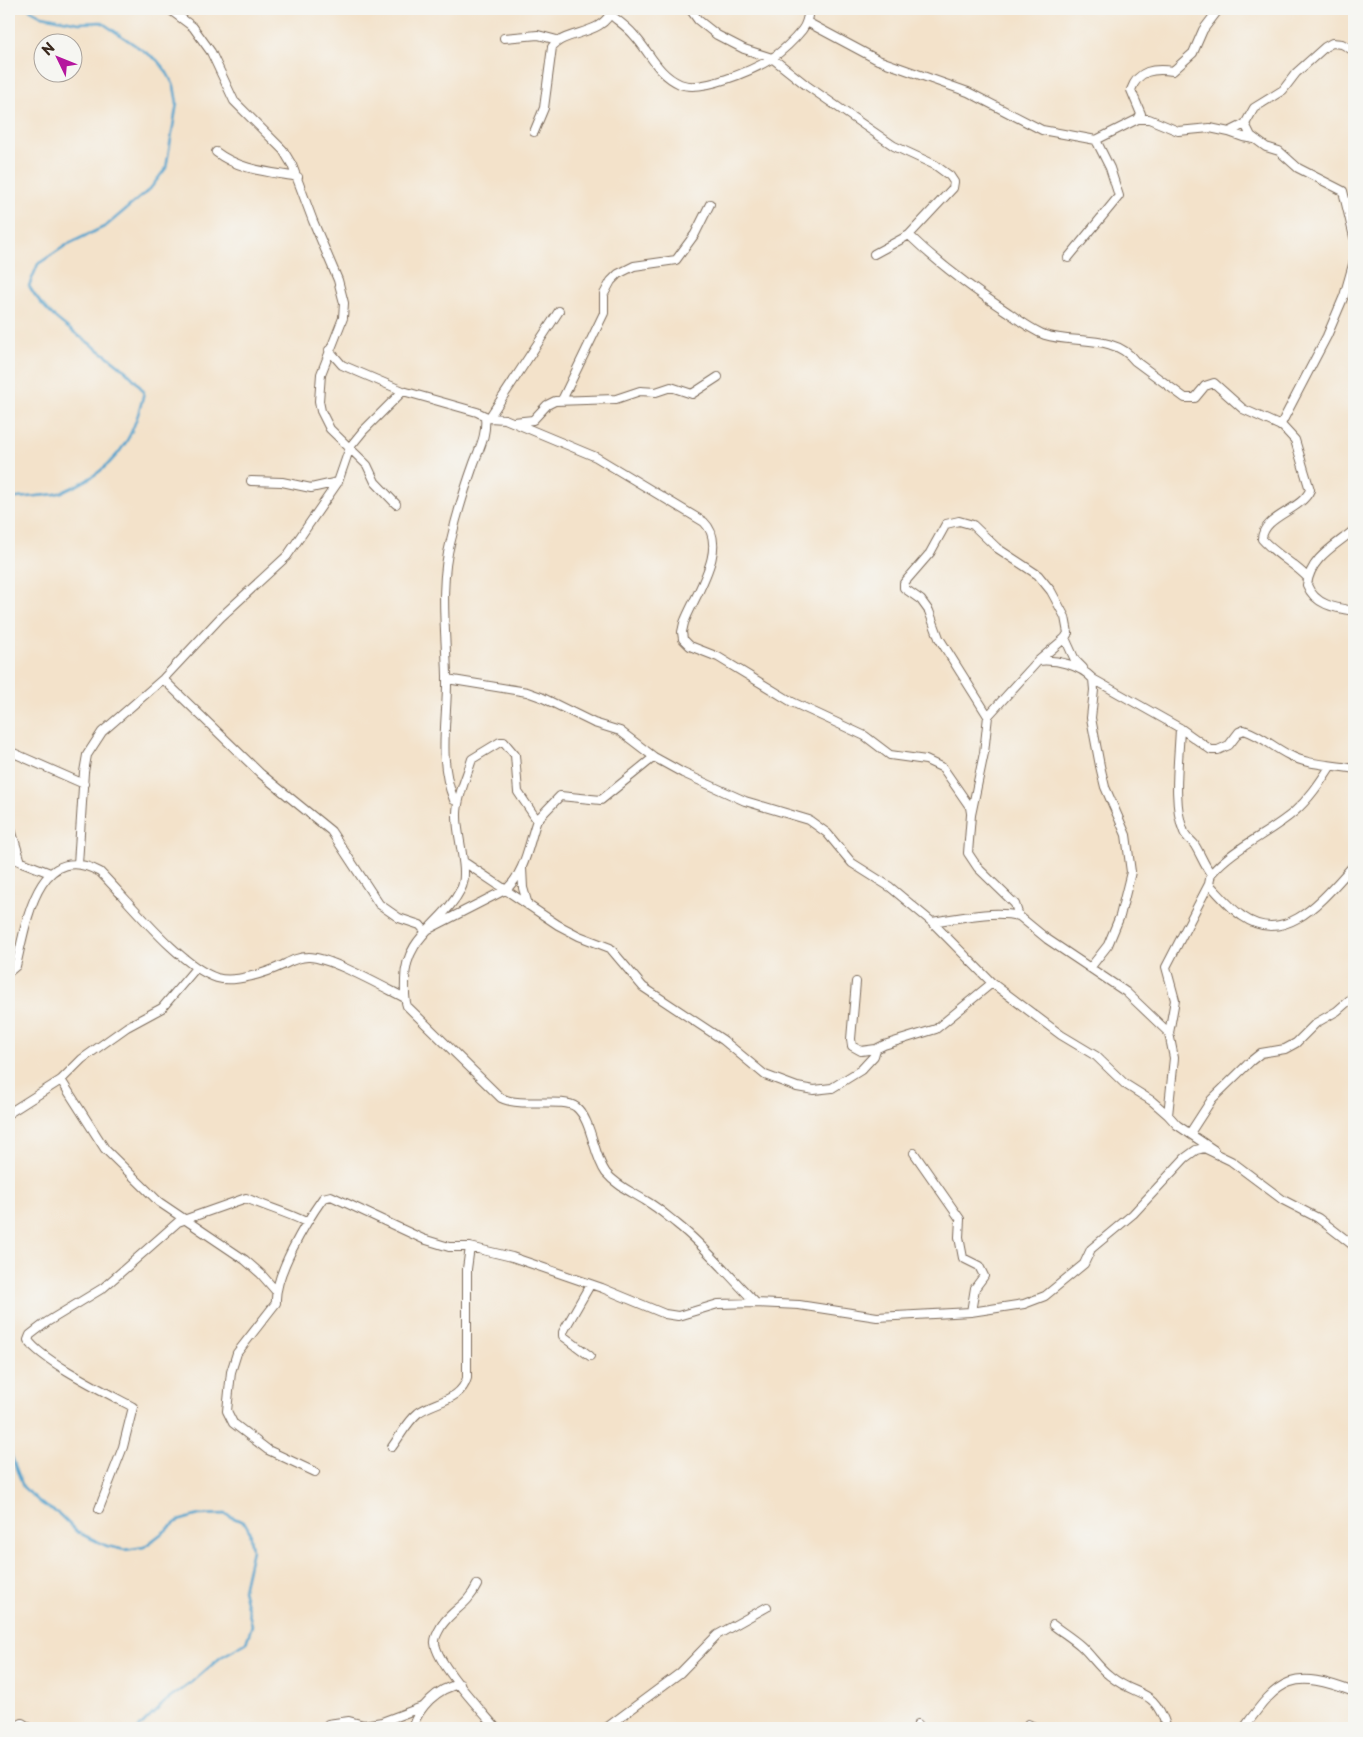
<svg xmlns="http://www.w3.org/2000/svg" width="1363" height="1737" font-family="'Playpen Sans',sans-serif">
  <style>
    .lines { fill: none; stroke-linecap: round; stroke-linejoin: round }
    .stream { stroke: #54a3cd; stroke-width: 2.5 }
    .minor-casing { stroke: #7b6a5a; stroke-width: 10 }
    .minor { stroke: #fff; stroke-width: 8 }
  </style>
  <rect width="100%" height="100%" fill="#f6f6f2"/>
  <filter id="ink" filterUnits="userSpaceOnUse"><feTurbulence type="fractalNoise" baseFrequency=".02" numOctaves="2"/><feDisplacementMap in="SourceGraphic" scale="10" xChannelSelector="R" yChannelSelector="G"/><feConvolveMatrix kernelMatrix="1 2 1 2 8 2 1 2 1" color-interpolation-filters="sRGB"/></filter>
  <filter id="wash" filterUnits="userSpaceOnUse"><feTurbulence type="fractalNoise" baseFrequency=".0096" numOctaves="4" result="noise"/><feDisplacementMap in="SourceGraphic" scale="20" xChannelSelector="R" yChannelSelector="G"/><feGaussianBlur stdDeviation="1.12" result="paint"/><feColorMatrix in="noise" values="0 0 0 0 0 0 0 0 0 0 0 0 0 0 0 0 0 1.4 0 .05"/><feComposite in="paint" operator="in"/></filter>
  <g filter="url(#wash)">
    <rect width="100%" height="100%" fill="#f3e2ca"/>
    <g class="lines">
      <path class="stream" d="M9 499C24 497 40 496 55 494 66 492 77 485 87 480 123 458 135 432 144 392 114 348 56 334 29 286L38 264 68 244 106 226 150 189 166 168 177 103 174 86 166 71 157 60 101 22 79 23 42 16 29 9
        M9 1449 23 1487 42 1504 59 1514 77 1532 107 1546 125 1550 144 1547 178 1521 199 1515 225 1514 245 1523 249 1530 252 1550 243 1590 252 1625 246 1643 221 1657 191 1683 166 1701 139 1728"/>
    </g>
  </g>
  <g filter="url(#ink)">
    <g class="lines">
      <defs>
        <path id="minor" d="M169 9 193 27 211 52 234 101 283 150 292 165 313 221 338 280 344 303 343 318 321 374 319 401 321 411 330 429 367 465 375 482 396 504
          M690 9 698 20 717 35 744 49 772 58 806 85 894 146 935 165 950 176 954 182 953 188 909 235 874 254
          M610 14C618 21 627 27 633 34 650 52 657 74 680 84 701 93 753 70 771 59 781 52 794 40 802 30 807 24 808 17 809 9
          M807 22 878 60 968 92 1042 130 1096 140 1138 119 1141 114 1131 90C1138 70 1154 68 1173 71L1193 53 1203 30 1219 9
          M504 38 538 35 557 40
          M1354 51 1342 44 1332 43 1325 47 1296 73 1283 90 1254 108 1245 124 1251 136 1266 147 1279 151 1298 168 1343 191 1354 237
          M1138 119H1149L1178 131 1210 128 1229 132 1245 124
          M534 132 544 108 552 47C565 30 604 36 612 9
          M1229 132 1243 137 1254 139
          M216 152C239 170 270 172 298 177
          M909 235C939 264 974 290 1009 313 1020 321 1032 330 1045 335 1073 344 1115 334 1135 361L1185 398H1195L1205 386 1214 383 1243 409 1283 427 1295 440 1310 490C1301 511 1263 516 1262 539 1276 555 1294 563 1308 578
          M1068 258 1119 196 1110 168 1096 140
          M329 350 342 365 403 391 477 412 489 418 505 419 596 457 704 522C730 547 694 596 684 623L682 632 683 639 690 646 718 657 792 702 865 736 890 755 926 760 943 768 970 807 971 813
          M562 400 604 313V294L611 281 618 274 634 266 676 260 695 234 710 204
          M489 418 559 311
          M514 422 533 420 547 405 555 401 616 399 640 391 656 392 671 387 692 394 718 377
          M1280 426 1327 336 1344 296 1354 261
          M251 481 282 482 311 488 338 482
          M1354 530C1335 546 1310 558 1307 585 1315 605 1335 608 1354 611
          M1065 638 1075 660 1083 668
          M163 679 261 774 331 831 379 904 399 918 420 925 425 931
          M447 679 527 692 541 697 594 723 620 731 654 757 683 773 745 801 809 820 827 833 852 863 890 887 932 922C959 918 992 910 1019 916
          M988 716 939 638 929 611 921 600 904 588V583L930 553 946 524 959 521 973 525 997 548 1038 575 1051 591 1065 617 1068 633 1065 638 1038 661
          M9 751 84 784
          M454 800C437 759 448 719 447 676 446 631 439 584 451 540 457 514 465 488 474 463 480 447 487 435 485 416
          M537 820 560 796 601 800 654 757
          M9 823 21 862
          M9 857 50 873
          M464 862 558 925 579 936 610 948 643 987 723 1040 765 1075 797 1087 814 1090 832 1088 861 1070 874 1056 876 1049
          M78 864 84 772 87 755 102 732 163 679 221 617 287 556 338 482 350 447 363 431 403 391
          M522 868 523 888 528 905
          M1211 874C1234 847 1267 835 1294 812 1309 799 1319 784 1330 767
          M1209 884C1219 894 1230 908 1242 916 1287 948 1325 896 1354 865
          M932 922 992 983 1061 1035 1096 1056 1125 1084 1152 1101 1168 1115
          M425 931 505 890C525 875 529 842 537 820L518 792 515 755 504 742H500L472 759C467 776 457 796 457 814 456 836 470 872 461 889 444 923 405 936 405 980 405 990 404 998 407 1006L501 1098C522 1108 563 1097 576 1107 592 1120 593 1155 606 1173 617 1186 632 1192 646 1201 657 1207 667 1216 677 1224 706 1247 730 1277 756 1303
          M1090 968 1108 945 1120 916 1131 872 1126 835 1105 787 1100 766 1091 718 1094 690 1093 679
          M9 972 16 966C26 925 37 838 100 872 129 901 179 966 217 978 235 983 266 973 283 965 291 961 298 957 308 957 328 956 385 988 405 998
          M856 982 851 1039 852 1046 861 1051 876 1049 884 1045 936 1029 992 983
          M1169 1033 1175 1000 1166 967 1209 884 1211 874C1204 865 1200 853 1194 844 1191 840 1186 837 1184 832 1172 805 1179 758 1180 728
          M61 1080 105 1149 159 1202 245 1260 261 1274 275 1290
          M9 1113 61 1080 82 1059 127 1027 162 1008 196 968
          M1190 1133 1212 1099 1251 1061 1261 1053 1285 1049 1296 1043 1316 1023 1337 1011 1354 996
          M1214 1150 1177 1125 1168 1115 1174 1058 1169 1033 1126 992 1047 939 1019 916 1015 904 978 868 968 853 971 815 984 753 988 716 1038 661C1057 659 1080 665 1093 679L1180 728 1211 750H1218L1229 745 1239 732 1244 730C1262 736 1273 747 1289 755 1309 766 1333 764 1354 769
          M914 1153 960 1219 959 1237 963 1258 979 1266 984 1276 975 1288 971 1312
          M590 1285 563 1332V1336L590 1356
          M392 1447C400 1436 408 1421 418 1413 434 1401 461 1401 467 1378V1269L470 1247
          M315 1472 268 1450 233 1423 227 1411 231 1372 237 1353 276 1303C274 1275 306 1222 323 1198L331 1196 423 1239 449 1247H470L512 1257 602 1288 665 1314 678 1316 718 1304 756 1303 799 1305 877 1317 971 1312 1024 1304 1045 1296 1084 1264 1091 1249 1133 1214 1185 1158 1196 1150 1204 1148 1231 1161 1283 1200 1318 1218 1354 1246
          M99 1509 123 1447 133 1407C109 1394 42 1361 28 1340L30 1335 47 1322 103 1288 178 1222 246 1198C266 1207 286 1212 306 1222
          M477 1585C467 1606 454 1608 442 1625 439 1630 434 1638 435 1643 437 1664 481 1710 496 1728
          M1053 1625C1062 1632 1072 1638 1081 1646 1091 1655 1099 1668 1110 1676 1138 1699 1153 1685 1167 1728
          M328 1724 349 1721 364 1725 382 1722 422 1707
          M1028 1724 1037 1728
          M13 1728 22 1723 30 1728
          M412 1728C419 1707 437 1688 460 1684
          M606 1728 680 1673 717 1635 767 1607
          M917 1728 918 1724
          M1244 1728C1280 1677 1293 1669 1354 1692"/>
      </defs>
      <use href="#minor" class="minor-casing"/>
      <use href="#minor" class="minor"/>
    </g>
  </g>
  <rect width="1363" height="1737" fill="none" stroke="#f6f6f2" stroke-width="30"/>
  <g transform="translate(58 58) rotate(313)"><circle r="24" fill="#f6f6f2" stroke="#aba49d"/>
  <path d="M0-4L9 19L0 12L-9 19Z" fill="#b5179e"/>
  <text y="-8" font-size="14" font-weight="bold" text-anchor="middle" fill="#3b2a1e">N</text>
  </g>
</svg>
